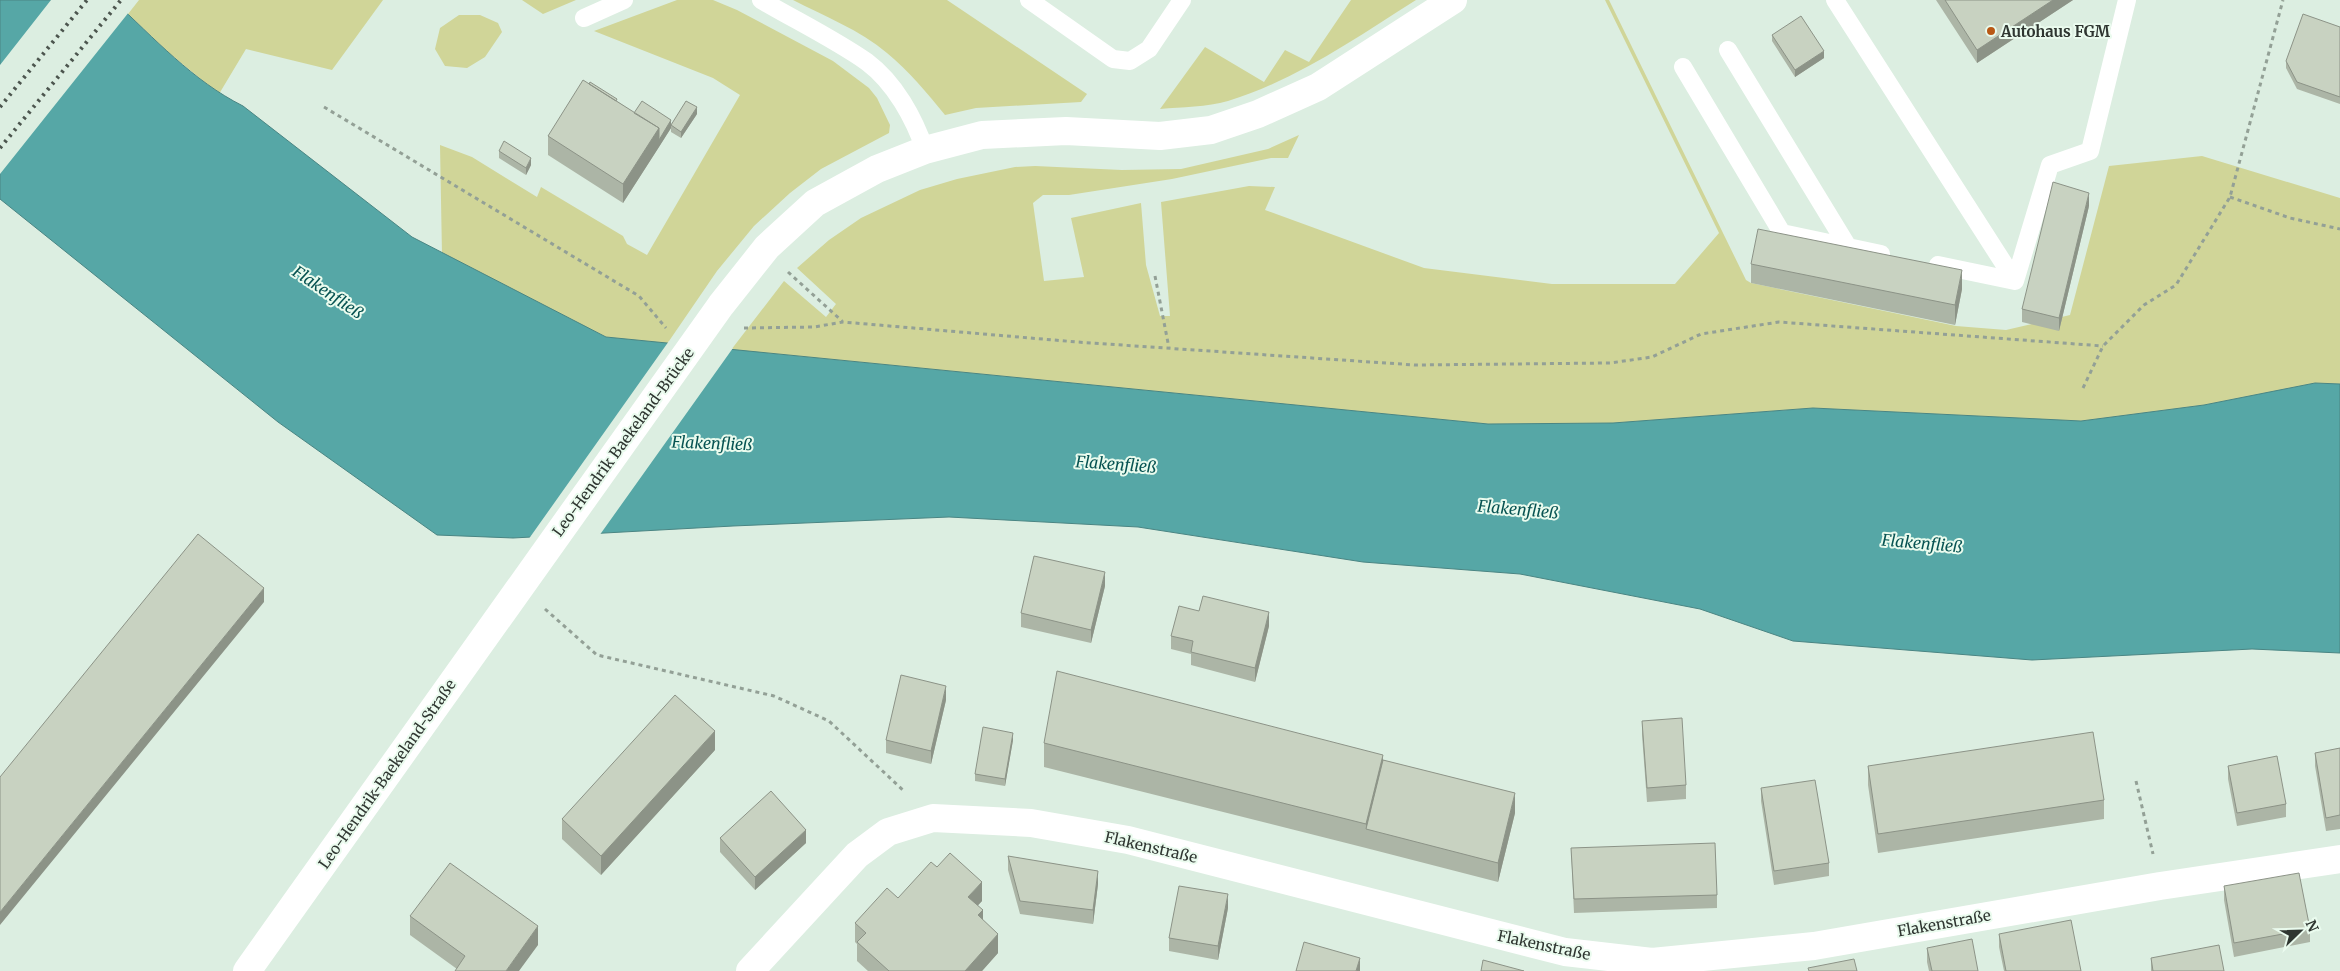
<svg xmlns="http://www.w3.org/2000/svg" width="2340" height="971" font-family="Merriweather,serif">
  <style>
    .green { fill: #d0d598 }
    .water { fill: #56a7a6; stroke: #4a8583 }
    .pier { fill: #dceee1 }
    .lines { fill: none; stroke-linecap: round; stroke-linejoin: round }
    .path { stroke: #93a096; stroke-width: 3; stroke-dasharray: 4 4; stroke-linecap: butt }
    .lane { stroke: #fff; stroke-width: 18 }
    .street { stroke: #fff; stroke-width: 28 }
    .secondary { stroke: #fff; stroke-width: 28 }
    .rail { stroke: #4c554e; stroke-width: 4; stroke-dasharray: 2.5 5; stroke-linecap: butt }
    .wall { fill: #acb5a6 }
    .shaded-wall { fill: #8c9387 }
    .building { fill: #c8d2c1; stroke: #8c9387 }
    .poi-dot { fill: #b95815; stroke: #eafbee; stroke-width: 2 }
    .labels { text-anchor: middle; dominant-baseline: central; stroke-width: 4; stroke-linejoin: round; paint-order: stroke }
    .poi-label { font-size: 15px; font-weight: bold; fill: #2f3631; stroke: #eafbee; text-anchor: start }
    .street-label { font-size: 15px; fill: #2f3631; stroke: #eafbee }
    .water-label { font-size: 16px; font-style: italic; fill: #075352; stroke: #eafbee }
  </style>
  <rect width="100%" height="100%" fill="#dceee1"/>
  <path class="green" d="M139 0H383L332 70 246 49 219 94 169 53 128 14Z
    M522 0H576L543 14Z
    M677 0H713L737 10 833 61 869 88 877 98 890 125 889 133 821 169 790 193 754 226 717 271 667 344 606 337 442 255 440 145 472 157 537 197 541 187 623 236 627 244 647 255 740 95 713 78 594 31Z
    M793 0H947L1087 94 1081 102 976 108 945 115C927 93 909 71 887 53 860 30 824 16 793 0Z
    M1351 0H1416C1356 38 1296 80 1228 101 1207 107 1182 107 1160 109L1205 47 1264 82 1285 50 1309 62Z
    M1605 0H1609L1746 280 1751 283 1956 326 2006 330 2070 315 2109 166 2202 156 2340 198V384L2315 383 2204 405 2081 421 1813 408 1613 423 1488 424 731 350 784 281 826 317 836 304 797 268 829 240 861 218 920 190 957 179 1015 167 1035 166 1122 170 1181 169 1268 149 1299 135 1288 158H1271L1172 179 1069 195H1043L1033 203 1044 281 1084 277 1071 218 1141 203 1146 265 1160 316H1170L1161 202 1249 186 1275 187 1265 210 1424 268 1552 284H1675L1719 233Z
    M459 15H480L498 23 502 32 485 57 467 68 445 66 435 49 440 28Z"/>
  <path class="water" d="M0 0H113C154 38 193 81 243 106L412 237 606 337 1488 424 1613 423 1813 408 2081 421 2204 405 2315 383 2340 384V653L2252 649 2032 660 1793 641 1700 609 1520 574 1363 562 1138 527 949 517 733 526 513 538 437 535 278 422 0 199Z"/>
  <path class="pier" d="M51 0H117L129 12 0 174V65Z
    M669 341 733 348 599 536 528 540Z"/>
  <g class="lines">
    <path class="path" d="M324 107 639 296 666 328
      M2230 197 2290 218 2340 229
      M788 272 842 321
      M1155 276 1169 348
      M744 328 814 327 843 322 1077 342 1415 365 1610 363 1652 357 1701 334 1779 322 2103 346
      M2083 388 2103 346 2144 305 2176 285 2230 197 2283 0
      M545 609 597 655 774 696 829 721 905 792
      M2136 781 2153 854"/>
    <path class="lane" d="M761 0C795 20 834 39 867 62 895 83 914 118 925 150
      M1029 0 1113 59 1130 61 1149 49 1182 0
      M1835 0 2015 281 2050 165 2090 151 2127 0
      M584 18 624 0
      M1728 50 1848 247
      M1683 67 1782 233 1881 254
      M1938 265 2015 281"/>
    <path class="street" d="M750 971 857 855 888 832 933 818 1031 823 1128 840 1565 952 1652 962 1814 946 2160 886 2340 859"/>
    <path class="secondary" d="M247 971 721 305 767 247 815 203 877 169 925 150 982 135 1066 131 1160 136 1211 130 1258 114 1318 87 1453 0"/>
    <path class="rail" d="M0 107 87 0
      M0 148 121 0"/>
  </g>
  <path class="wall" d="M1936 0H2073L1977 63Z
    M2340 27V104L2297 89 2286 68V61Z
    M1772 35 1824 58 1795 77 1772 41Z
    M617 101 634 113 671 124 697 114 681 138 671 132V128L623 203 548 155V136Z
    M499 151 531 165 526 175 499 158Z
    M2089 206 2059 331 2022 322V309Z
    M1751 264 1962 289 1955 325 1751 283Z
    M1105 586 1091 643 1021 627V613Z
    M1199 611 1269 626 1255 682 1191 665V654L1171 649V636Z
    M946 700 931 764 886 753V740Z
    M1642 721 1686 785V799L1647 802 1642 735Z
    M1013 740 1005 786 975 781V774Z
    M1044 743 1383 760 1515 813 1498 882 1366 848 1044 767Z
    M2340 748V829L2326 831 2315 766V753Z
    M715 750 601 875 562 839V819Z
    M1868 766 2104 800V819L1878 853 1868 785Z
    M2228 766 2286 804V817L2237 826 2228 779Z
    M1761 788 1829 863V876L1774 885 1761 801Z
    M720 838 806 843 755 890 720 852Z
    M1571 848 1717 895V908L1574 913Z
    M1008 856 1098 884 1093 924 1020 914 1008 870Z
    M937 867 982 901 978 905 983 920 998 953 982 971H868L857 961V944L855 942V923L898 898Z
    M2224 886 2310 929V942L2234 957 2224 900Z
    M1228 908 1218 960 1169 951V938Z
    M410 916 538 945 457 969 410 935Z
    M1999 934 2081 971H2004L1999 947Z
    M1927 948 1978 971H1929L1927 962Z
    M2151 958 2224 971H2151Z"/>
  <path class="shaded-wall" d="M2053 0H2073L1977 63V50Z
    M1824 51V58L1795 77V70Z
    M697 107V114L681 138V132Z
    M671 120V128L659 147V140Z
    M659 128V147L623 203V184Z
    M531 158V165L526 175V168Z
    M2089 193V206L2059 331V318Z
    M1962 270V289L1955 325V305Z
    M1105 572V586L1091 643V630Z
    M264 588V602L0 925V912Z
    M1269 612V626L1255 682V668Z
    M946 686V700L931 764V751Z
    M715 731V750L601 875V856Z
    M1013 733V740L1005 786V779Z
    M1383 755V779L1366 829V824Z
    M1515 793V813L1498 882V863Z
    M806 830V843L755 890V877Z
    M1098 871V884L1093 924V910Z
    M982 882V901L968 916V897Z
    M1228 894V908L1218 960V946Z
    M983 910V929L978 915Z
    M538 926V945L519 971H506Z
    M998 934V953L982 971H965Z
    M1360 958V971H1356Z"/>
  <path class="building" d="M1945 0H2053L1977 50Z
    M2303 14 2340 27V97L2297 82 2286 61Z
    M1801 16 1824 51 1795 70 1772 35Z
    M583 80 659 128 623 184 548 136Z
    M590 82 617 99 616 101 589 84Z
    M642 101 671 120 659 140V128L634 113Z
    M686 101 697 107 681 132 671 125Z
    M504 141 531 158 526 168 499 151Z
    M2053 182 2089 193 2059 318 2022 309Z
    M1758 229 1962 270 1955 305 1751 264Z
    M198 534 264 588 0 912V777Z
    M1034 556 1105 572 1091 630 1021 613Z
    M1203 596 1269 612 1255 668 1191 652 1193 641 1171 636 1179 606 1199 611Z
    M1057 671 1383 755 1366 824 1044 743Z
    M901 675 946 686 931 751 886 740Z
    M675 695 715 731 601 856 562 819Z
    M1682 718 1686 785 1647 788 1642 721Z
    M983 727 1013 733 1005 779 975 774Z
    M2093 732 2104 800 1878 834 1868 766Z
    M2340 748V815L2326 818 2315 753Z
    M2277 756 2286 804 2237 813 2228 766Z
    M1383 760 1515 793 1498 863 1366 829Z
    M1815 780 1829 863 1774 871 1761 788Z
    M771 791 806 830 755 877 720 838Z
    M1715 843 1717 895 1574 899 1571 848Z
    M950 853 982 882 968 897 983 910 978 915 998 934 965 971H889L857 942 866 933 855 923 887 888 898 898 931 862 937 867Z
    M1008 856 1098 871 1093 910 1020 901Z
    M450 863 538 926 506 971H455L465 956 410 916Z
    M2299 873 2310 929 2234 943 2224 886Z
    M1179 886 1228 894 1218 946 1169 938Z
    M2071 920 2081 971H2006L1999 934Z
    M1972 939 1978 971H1932L1927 948Z
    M1304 942 1360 958 1356 971H1296Z
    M2219 945 2224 971H2153L2151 958Z
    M1854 959 1857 971H1809L1808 968Z
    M1483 960 1524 971H1481Z"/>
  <circle class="poi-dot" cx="1991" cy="31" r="5"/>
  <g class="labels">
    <g class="poi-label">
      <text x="2001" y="31">Autohaus FGM</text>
    </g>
    <g class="street-label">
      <text transform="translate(623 442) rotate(-54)">Leo-Hendrik Baekeland-Brücke</text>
      <text transform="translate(387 774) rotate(-55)">Leo-Hendrik-Baekeland-Straße</text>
      <text transform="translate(1151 847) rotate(13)">Flakenstraße</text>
      <text transform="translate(1944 923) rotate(-10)">Flakenstraße</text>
      <text transform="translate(1544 945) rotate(12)">Flakenstraße</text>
    </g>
    <g class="water-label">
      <text transform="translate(328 292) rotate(34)">Flakenfließ</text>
      <text transform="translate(712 443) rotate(2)">Flakenfließ</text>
      <text transform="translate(1116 464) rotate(4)">Flakenfließ</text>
      <text transform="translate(1518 509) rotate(5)">Flakenfließ</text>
      <text transform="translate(1922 543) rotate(5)">Flakenfließ</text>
    </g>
  </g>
  <g transform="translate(2300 931) rotate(67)" stroke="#eafbee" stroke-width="4" paint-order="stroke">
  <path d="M0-4L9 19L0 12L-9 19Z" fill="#2f3631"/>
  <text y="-8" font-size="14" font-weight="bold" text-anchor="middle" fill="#2f3631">N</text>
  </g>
</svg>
